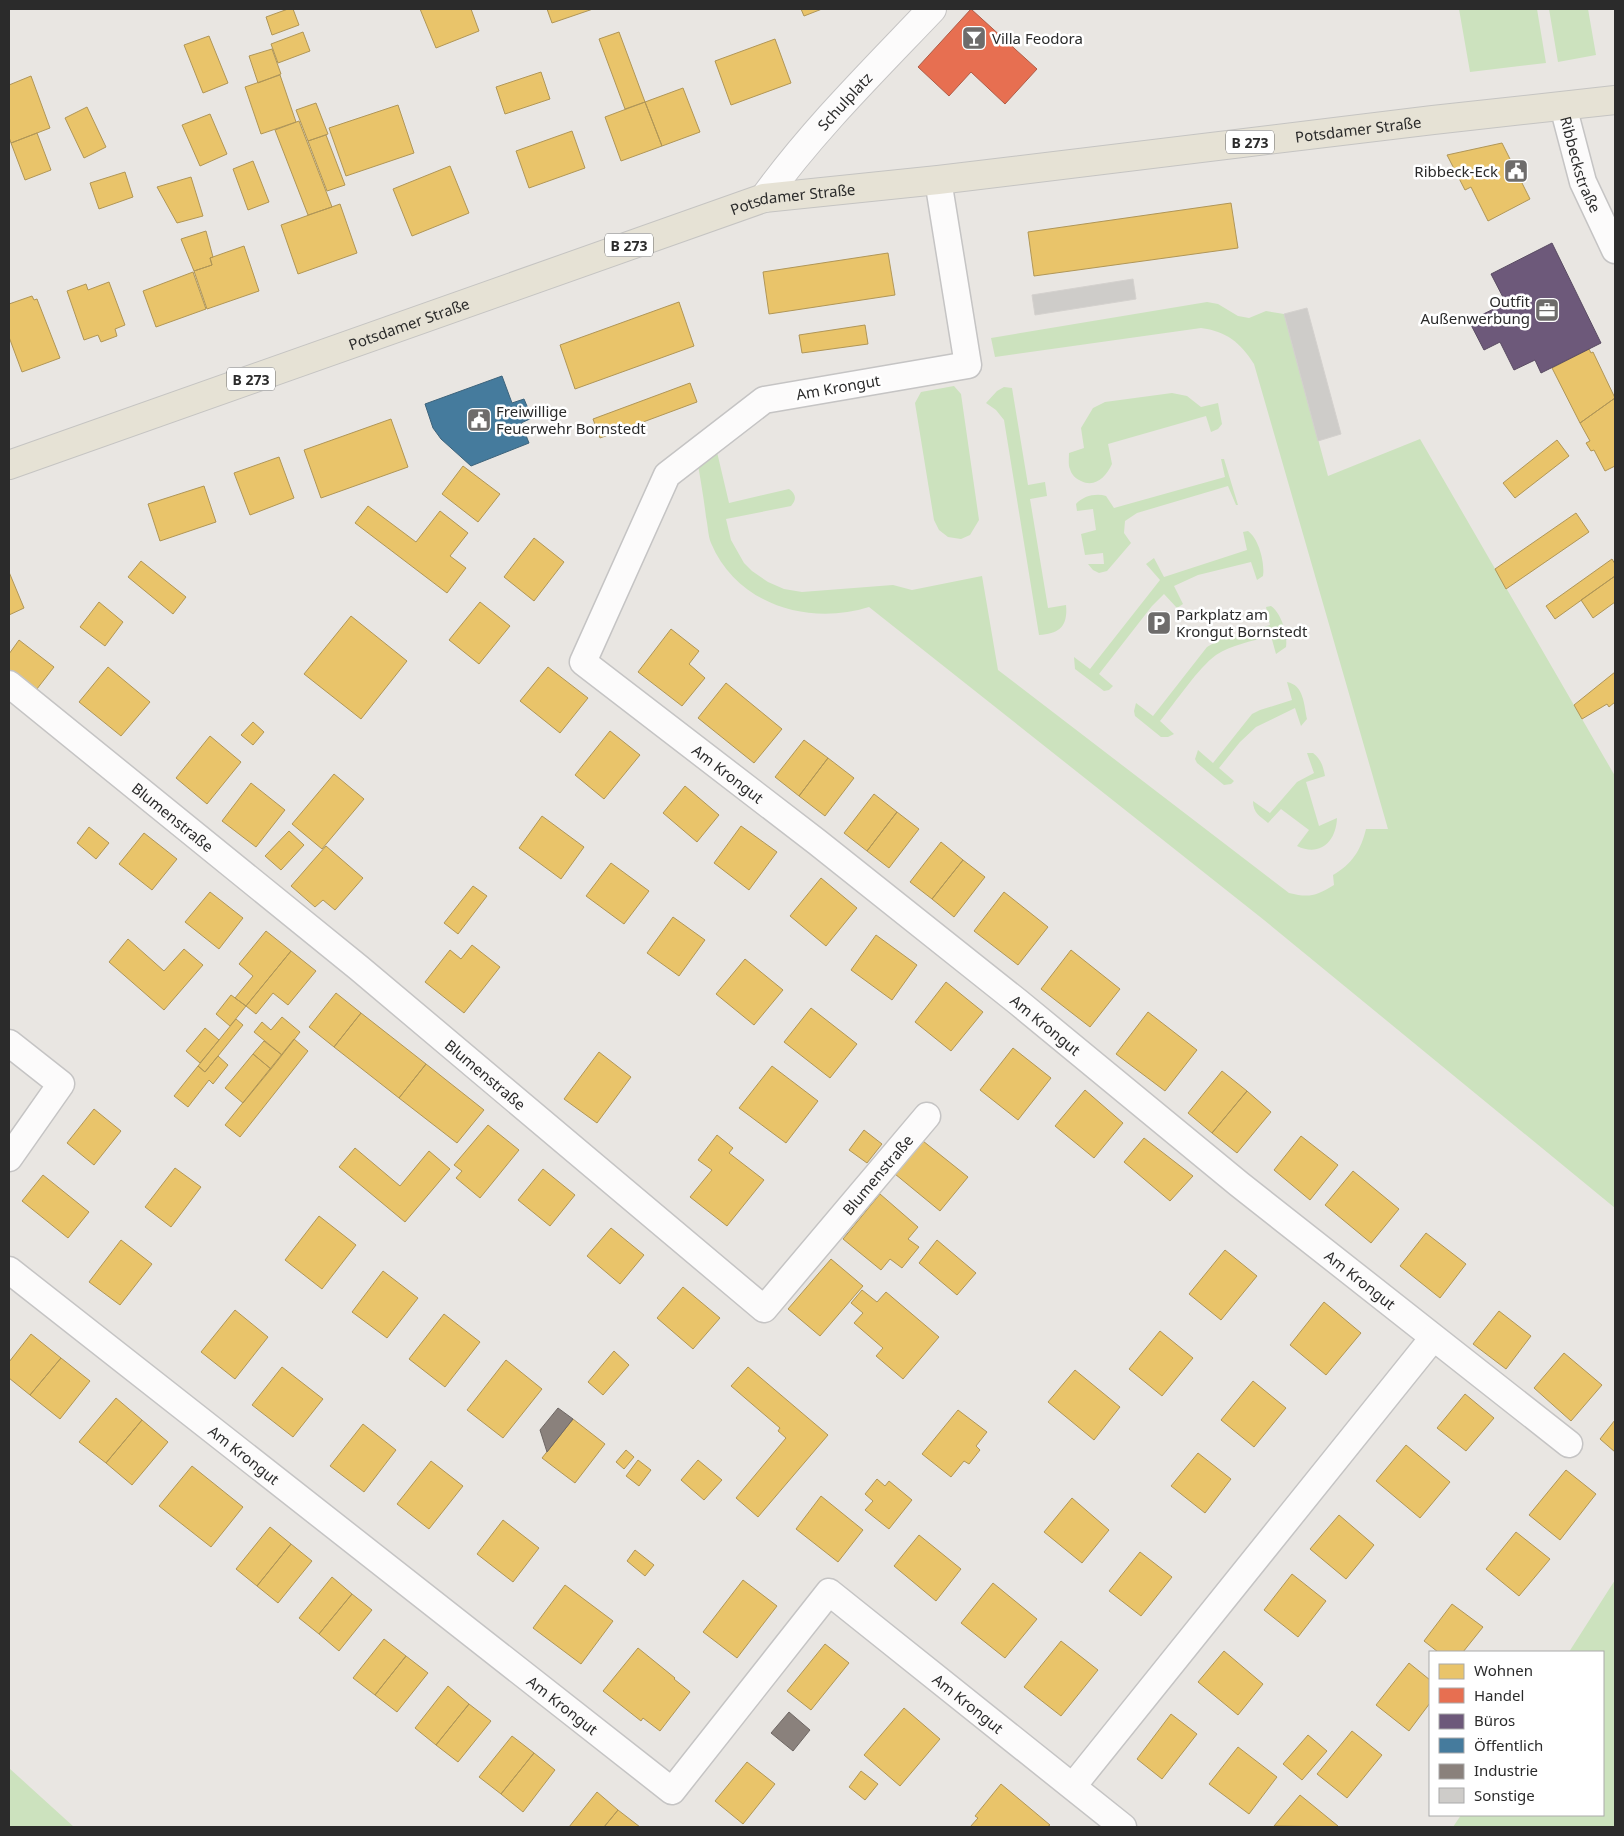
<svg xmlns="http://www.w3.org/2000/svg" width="1624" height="1836" font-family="'Noto Sans',sans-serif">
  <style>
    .green { fill: #cce2be }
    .homes { fill: #e9c46a; stroke: #b09657 }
    .shops { fill: #e76f51; stroke: #af5b46 }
    .offices { fill: #6d597a; stroke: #594b62 }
    .public { fill: #457b9d; stroke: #3d637b }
    .industry { fill: #8a817c; stroke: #6e6764 }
    .building { fill: #ceccc9; stroke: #d4d1ce }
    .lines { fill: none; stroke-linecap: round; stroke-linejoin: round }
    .street-casing { stroke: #c5c4c4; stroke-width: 29 }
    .secondary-casing { stroke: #c5c4c4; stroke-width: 30 }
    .primary-casing { stroke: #c5c4c2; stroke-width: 30 }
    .street { stroke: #fcfbfb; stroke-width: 26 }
    .secondary { stroke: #fcfbfb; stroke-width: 28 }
    .primary { stroke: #e6e2d5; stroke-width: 28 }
    .labels { text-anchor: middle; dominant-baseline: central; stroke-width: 5; stroke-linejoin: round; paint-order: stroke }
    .shield { fill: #fff; stroke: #6b6b6b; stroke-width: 1 }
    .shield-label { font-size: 14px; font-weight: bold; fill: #2b2b2b }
    .poi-label { font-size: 15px; fill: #2b2b2b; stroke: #fff; text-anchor: start }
    .street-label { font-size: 15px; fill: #2b2b2b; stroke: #fff }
  </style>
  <rect width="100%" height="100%" fill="#e9e6e2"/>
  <path class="green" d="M1459 9H1537L1546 63 1470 72Z
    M1549 9H1588L1596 55 1558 62Z
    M1207 302 1218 304 1238 316 1249 318 1266 311 1284 314 1328 476 1420 439 1615 776V1208L1264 920 869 607C809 626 737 605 711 543 708 536 708 526 706 517 704 500 701 482 698 465L717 452 729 503 789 489C796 494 797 499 791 506L726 519 731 540 744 563 752 571 768 582 784 589 802 592 893 585 912 590 982 576 998 670 1289 893C1309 898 1316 896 1334 885L1333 875C1352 864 1361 850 1366 829H1388L1254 364C1241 343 1226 331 1201 328L995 357 991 338Z
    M954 386 961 394 979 520 970 535 961 539 948 537 939 530 934 520 915 403 921 392Z
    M1004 387 1012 388 1028 485 1045 482 1047 496 1030 499 1048 608 1066 605C1068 626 1060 634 1039 635L1004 420 996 410 986 403 997 391Z
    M1172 393 1187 396 1201 407 1218 403 1222 424 1218 429 1211 432 1206 416 1108 444 1112 464C1106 477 1095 488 1081 481 1076 479 1071 474 1070 469 1068 465 1069 458 1069 453L1084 448 1081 428 1093 408 1105 402Z
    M1221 459H1224L1238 505H1236L1228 486 1137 513 1125 521 1124 533 1131 543 1107 571 1099 573 1093 570 1088 564H1104L1103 553 1085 555 1081 534 1096 530 1093 509 1077 511 1076 504C1083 496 1096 493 1106 496L1114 508 1225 477Z
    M1248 531C1259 539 1265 563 1263 576L1257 580 1251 562 1198 575 1174 586 1183 604 1177 608 1164 594 1152 606 1099 674 1113 686 1109 690 1104 691 1075 669 1074 657 1090 669 1160 580 1146 564 1154 558 1164 577 1247 550 1243 532Z
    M1271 606C1281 613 1288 634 1286 647L1276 654 1271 636C1252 641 1231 645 1216 655 1198 668 1175 703 1160 721L1174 734 1168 737H1161L1135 716 1134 711 1136 703 1153 716 1207 647 1219 640 1270 625 1266 607Z
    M1287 682C1304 685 1304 705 1307 719L1301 726 1295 708 1256 727 1240 742 1219 768 1234 781 1231 784 1224 785 1197 763 1195 759 1198 750 1213 763 1252 714 1260 710 1292 700Z
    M1307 753H1313C1321 759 1323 766 1325 776L1306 782 1319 826 1337 818C1336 842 1320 857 1297 846L1309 830 1281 809 1268 823C1260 816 1253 813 1253 801L1270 813 1297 782 1314 773Z
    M1615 1580V1827H1453L1461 1815H1603V1652H1569Z
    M9 1768 74 1827H9Z"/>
  <path class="homes" d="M288 9H293L299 25 272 35 266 17Z
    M420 9H471L479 31 436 48Z
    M547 9H593L552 23Z
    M801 9H822L804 16Z
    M303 32 310 51 278 63 271 44Z
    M619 32 645 102 625 109 599 39Z
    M209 36 228 83 203 93 184 45Z
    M775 39 791 83 731 105 715 61Z
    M272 49 281 74 258 83 249 56Z
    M541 72 550 99 505 114 496 87Z
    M280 75 296 122 261 134 245 87Z
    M31 76 50 128 11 143 9 137V85Z
    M683 88 700 132 662 146 645 102Z
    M645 102 662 146 621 161 605 117Z
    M316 103 328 134 308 141 296 110Z
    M398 105 414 153 346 176 329 128Z
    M87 107 106 147 84 158 65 118Z
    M210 114 227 154 200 166 182 125Z
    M299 121 332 207 308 215 275 130Z
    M572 131 585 168 529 188 516 151Z
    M37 133 51 170 25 180 11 143Z
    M326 135 345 185 327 191 308 141Z
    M1502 143 1530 199 1488 221 1471 187 1465 190 1447 155Z
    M253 161 269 202 248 210 233 169Z
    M450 166 469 213 412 236 393 189Z
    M125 172 133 197 99 209 90 183Z
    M191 177 203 216 177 223 157 187Z
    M1231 203 1238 248 1034 276 1028 232Z
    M340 204 357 253 298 274 281 225Z
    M206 231 213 257 210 258 212 265 194 271 181 239Z
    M244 246 259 291 207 309 194 271 212 265 210 258Z
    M888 253 895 295 769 314 763 272Z
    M193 272 206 309 156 327 143 291Z
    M109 282 125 325 115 329 117 336 101 342 98 335 84 340 67 291 86 284 88 290Z
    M32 296 34 300 37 299 60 358 22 372 9 337V304Z
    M679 302 694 346 575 389 560 345Z
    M865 325 868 344 802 353 799 335Z
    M1589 349 1591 353 1593 352 1615 398 1580 423 1552 368Z
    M690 383 697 402 600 438 593 419Z
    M1615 398V466L1605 471 1594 450 1591 451 1586 443 1590 441 1580 423Z
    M391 419 408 467 321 498 304 450Z
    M1557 440 1569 456 1515 498 1503 483Z
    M279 457 294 498 250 515 234 473Z
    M463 466 500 494 478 522 442 494Z
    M204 486 216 522 160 541 148 504Z
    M368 506 416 542 440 511 468 533 450 556 466 568 447 593 355 523Z
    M1576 513 1589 532 1506 589 1495 569Z
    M534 538 564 562 534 601 504 577Z
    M1612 559 1615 564V576L1555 619 1546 606Z
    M141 561 186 597 173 614 128 577Z
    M9 572 24 608 9 615Z
    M1615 576V602L1593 618 1581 600Z
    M99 602 123 622 105 646 80 627Z
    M480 602 510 626 479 664 449 640Z
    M351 616 407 661 361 719 304 674Z
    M671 629 699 651 689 664 705 678 682 706 638 672Z
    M19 640 54 667 33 694 9 675V654Z
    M108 667 150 702 121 736 79 702Z
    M548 667 588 698 560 733 520 701Z
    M1615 672V702L1609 707 1607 704 1582 719 1574 705Z
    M726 683 782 729 754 763 698 718Z
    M253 722 264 732 253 745 241 735Z
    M610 731 640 755 604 799 575 775Z
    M210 736 241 762 207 804 176 778Z
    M804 740 828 758 799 796 775 777Z
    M828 758 854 778 825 816 799 796Z
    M334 774 364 799 322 849 292 824Z
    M251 783 285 810 256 847 222 821Z
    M685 786 719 815 697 842 663 813Z
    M874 794 897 812 867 851 844 833Z
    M897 812 919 829 889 868 867 851Z
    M542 816 584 847 561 879 519 848Z
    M741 826 777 852 749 890 714 863Z
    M89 827 109 843 96 859 77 843Z
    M289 831 304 845 281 870 265 856Z
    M144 833 177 859 152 890 119 864Z
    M941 842 963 860 932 899 910 882Z
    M326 846 363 878 335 910 323 900 315 907 291 886Z
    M963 860 985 877 954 917 932 899Z
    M611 863 649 891 624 924 586 896Z
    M821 878 857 908 826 946 790 916Z
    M473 886 487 896 458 934 444 923Z
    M210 892 243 918 219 949 185 922Z
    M1004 892 1048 927 1018 965 974 931Z
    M673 917 705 940 679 976 647 953Z
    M266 931 291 951 246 1006 235 998 253 976 239 964Z
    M876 935 917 965 892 1000 851 970Z
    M128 939 164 971 184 949 203 965 164 1010 109 962Z
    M472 945 500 967 464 1013 425 982 450 950 461 959Z
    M1071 950 1120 989 1090 1027 1041 989Z
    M291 951 316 971 288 1005 273 993 256 1014 246 1006Z
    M745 959 783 990 754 1025 716 994Z
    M946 982 983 1012 951 1051 915 1022Z
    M336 993 361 1013 334 1047 309 1027Z
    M231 995 246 1006 230 1026 216 1014Z
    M811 1008 857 1044 830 1078 784 1042Z
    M1148 1012 1197 1050 1165 1091 1116 1054Z
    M361 1013 426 1064 399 1098 334 1047Z
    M282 1017 300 1032 282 1055 254 1032 262 1022 271 1030Z
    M236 1019 243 1025 205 1072 198 1066Z
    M205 1028 219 1040 200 1063 186 1051Z
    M294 1039 308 1051 240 1137 225 1125Z
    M264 1041 282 1055 271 1069 253 1054Z
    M1013 1048 1051 1078 1018 1120 980 1090Z
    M599 1052 631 1077 597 1123 564 1099Z
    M253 1054 271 1069 243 1103 225 1088Z
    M218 1056 228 1065 213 1084 209 1080 188 1107 174 1096 198 1066 205 1072Z
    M426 1064 484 1110 457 1143 399 1098Z
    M772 1066 818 1101 786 1143 739 1108Z
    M1222 1071 1247 1091 1212 1133 1188 1113Z
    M1085 1090 1123 1123 1094 1158 1055 1126Z
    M1247 1091 1271 1112 1237 1153 1212 1133Z
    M94 1109 121 1131 94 1165 67 1143Z
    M488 1125 519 1150 480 1198 456 1178 462 1171 454 1165Z
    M864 1130 882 1144 867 1163 849 1150Z
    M717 1135 733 1148 729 1153 764 1180 727 1226 690 1197 712 1170 698 1160Z
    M1301 1136 1338 1165 1310 1200 1274 1170Z
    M1144 1138 1193 1176 1170 1201 1124 1162Z
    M923 1141 968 1177 940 1211 895 1174Z
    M355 1148 400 1186 429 1151 450 1169 405 1222 339 1167Z
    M175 1168 201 1187 171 1227 145 1207Z
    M543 1169 575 1195 550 1226 518 1200Z
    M1353 1171 1399 1209 1371 1243 1325 1205Z
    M43 1175 89 1212 68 1238 22 1201Z
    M880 1194 918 1227 908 1239 919 1247 902 1268 890 1259 881 1270 843 1239Z
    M319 1216 356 1245 322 1289 285 1260Z
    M611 1228 644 1255 620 1284 587 1256Z
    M1426 1233 1466 1264 1440 1298 1400 1266Z
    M121 1240 152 1264 120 1305 89 1282Z
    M937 1240 976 1273 957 1295 919 1263Z
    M1225 1250 1257 1276 1221 1320 1189 1294Z
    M831 1259 863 1286 820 1336 788 1309Z
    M383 1271 418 1298 387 1338 352 1312Z
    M683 1287 720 1318 693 1349 657 1318Z
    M862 1290 877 1302 886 1292 939 1337 903 1379 876 1356 883 1348 854 1323 863 1313 851 1303Z
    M1324 1302 1361 1333 1326 1375 1290 1345Z
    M235 1310 268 1337 235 1379 201 1352Z
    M1499 1311 1531 1336 1506 1369 1473 1344Z
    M444 1314 480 1342 445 1387 409 1359Z
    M1160 1331 1193 1358 1162 1396 1129 1369Z
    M31 1334 61 1358 30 1395 9 1378V1362Z
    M614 1351 629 1365 603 1395 588 1382Z
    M1564 1353 1602 1385 1571 1421 1534 1388Z
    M61 1358 90 1381 60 1419 30 1395Z
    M506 1360 542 1389 503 1438 467 1410Z
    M282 1367 323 1399 293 1437 252 1405Z
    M748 1367 828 1435 758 1517 736 1498 786 1438 778 1431 780 1428 731 1386Z
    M1075 1370 1120 1407 1094 1440 1048 1402Z
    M1253 1381 1286 1408 1254 1447 1221 1420Z
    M1465 1394 1494 1418 1466 1451 1437 1428Z
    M116 1398 142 1420 106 1463 79 1442Z
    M958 1410 987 1432 976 1446 980 1450 969 1464 964 1461 951 1477 922 1454Z
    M573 1419 605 1444 575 1483 542 1458Z
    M142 1420 168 1442 132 1485 106 1463Z
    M1615 1420V1452L1600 1439Z
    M363 1424 396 1450 364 1492 330 1466Z
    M1406 1445 1450 1482 1420 1518 1376 1481Z
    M626 1450 634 1457 624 1469 616 1462Z
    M1198 1453 1231 1479 1205 1513 1171 1486Z
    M638 1460 651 1470 639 1486 626 1476Z
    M698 1460 722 1480 704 1500 681 1480Z
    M431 1461 463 1486 429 1529 397 1504Z
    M192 1466 243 1507 211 1547 159 1506Z
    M1566 1470 1596 1494 1560 1540 1529 1515Z
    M877 1479 885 1486 889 1481 912 1500 889 1529 865 1510 873 1501 865 1494Z
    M821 1496 863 1530 838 1562 796 1529Z
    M1072 1498 1109 1530 1082 1563 1044 1532Z
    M1339 1515 1374 1545 1346 1579 1310 1549Z
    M503 1520 539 1548 513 1582 477 1554Z
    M270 1527 291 1544 257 1586 236 1569Z
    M1516 1532 1550 1559 1519 1596 1486 1569Z
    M919 1535 961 1569 936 1601 894 1566Z
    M291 1544 312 1561 278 1603 257 1586Z
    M635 1550 654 1565 645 1576 627 1561Z
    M1140 1552 1172 1577 1141 1616 1109 1591Z
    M1292 1574 1326 1601 1298 1637 1264 1610Z
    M332 1577 352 1594 319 1634 299 1618Z
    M743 1580 777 1606 737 1658 703 1632Z
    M993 1583 1037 1619 1005 1658 961 1623Z
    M565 1585 613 1621 581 1664 533 1628Z
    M352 1594 372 1610 339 1651 319 1634Z
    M1452 1604 1483 1627 1463 1652H1438L1424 1641Z
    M384 1639 406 1656 375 1695 353 1678Z
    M1061 1641 1098 1670 1061 1716 1024 1687Z
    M825 1644 849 1663 811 1710 787 1691Z
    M638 1648 675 1678 674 1679 690 1692 660 1731 643 1718 641 1721 603 1691Z
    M1224 1651 1263 1684 1238 1715 1198 1682Z
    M406 1656 428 1673 397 1712 375 1695Z
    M1409 1663 1430 1680V1703L1409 1731 1376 1705Z
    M448 1686 469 1704 436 1745 415 1728Z
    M469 1704 491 1721 458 1762 436 1745Z
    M904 1708 940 1739 900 1786 864 1755Z
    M1171 1714 1197 1734 1162 1779 1137 1759Z
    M1352 1731 1382 1755 1347 1798 1317 1774Z
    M1308 1735 1327 1751 1302 1780 1283 1764Z
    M512 1736 534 1753 501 1794 479 1777Z
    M1238 1747 1277 1777 1249 1814 1209 1784Z
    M534 1753 555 1770 523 1812 501 1794Z
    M747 1762 775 1784 743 1824 715 1801Z
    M861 1771 878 1784 865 1800 849 1787Z
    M1001 1784 1050 1825 1047 1827H970L978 1818 975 1816Z
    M597 1792 618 1810 604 1827H569Z
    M1300 1795 1338 1826 1337 1827 1274 1826Z
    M618 1810 640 1827H604Z"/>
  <path class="shops" d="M971 9 1037 69 1005 104 971 72 949 96 918 67Z"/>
  <path class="offices" d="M1552 243 1601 343 1541 373 1535 360 1514 370 1500 342 1484 350 1469 321 1506 303 1491 274Z"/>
  <path class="public" d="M502 376 512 403 524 399 532 418 521 423 529 443 471 466 441 439 433 428 425 404Z"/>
  <path class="industry" d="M558 1408 573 1419 547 1452 540 1430Z
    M789 1712 810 1730 793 1751 771 1733Z"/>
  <path class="building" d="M1133 279 1136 299 1035 315 1032 295Z
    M1307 308 1341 434 1318 441 1284 314Z"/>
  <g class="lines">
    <defs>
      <g id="street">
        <path id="s1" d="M1563 106 1583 182 1615 250"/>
        <path id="s2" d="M938 180 968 365 764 400 667 475 583 662 817 842 1018 1002 1239 1184 1569 1444"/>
        <path id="s3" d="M9 684 359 968 764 1309 927 1116"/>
        <path d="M9 1043 61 1084 9 1158"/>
        <path id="s4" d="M9 1270 672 1791 829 1592 1123 1827"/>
        <path d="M1073 1786 1433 1338"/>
      </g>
      <g id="secondary">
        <path id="s5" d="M764 198C813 130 874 70 932 9"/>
      </g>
      <g id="primary">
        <path id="s6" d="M9 465 764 198 938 180 1433 120 1615 100"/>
      </g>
    </defs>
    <use href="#street" class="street-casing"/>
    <use href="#secondary" class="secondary-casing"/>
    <use href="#primary" class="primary-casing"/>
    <use href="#street" class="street"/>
    <use href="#secondary" class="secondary"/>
    <use href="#primary" class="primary"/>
  </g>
  <defs>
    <symbol id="bar-square" viewBox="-11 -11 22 22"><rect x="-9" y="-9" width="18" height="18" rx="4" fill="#6e6c6b" stroke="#fff"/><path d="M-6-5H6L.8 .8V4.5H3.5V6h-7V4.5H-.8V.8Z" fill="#fff"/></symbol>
    <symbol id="civic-square" viewBox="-11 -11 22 22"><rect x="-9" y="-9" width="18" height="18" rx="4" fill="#6e6c6b" stroke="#fff"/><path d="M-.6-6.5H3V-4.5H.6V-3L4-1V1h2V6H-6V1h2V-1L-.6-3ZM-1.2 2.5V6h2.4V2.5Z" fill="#fff"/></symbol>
    <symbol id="office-square" viewBox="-11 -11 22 22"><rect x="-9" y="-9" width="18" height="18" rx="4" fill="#6e6c6b" stroke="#fff"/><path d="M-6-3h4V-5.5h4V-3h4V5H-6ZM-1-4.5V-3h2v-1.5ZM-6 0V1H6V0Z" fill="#fff"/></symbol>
    <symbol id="parking-square" viewBox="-11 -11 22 22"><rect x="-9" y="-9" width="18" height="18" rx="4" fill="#6e6c6b" stroke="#fff"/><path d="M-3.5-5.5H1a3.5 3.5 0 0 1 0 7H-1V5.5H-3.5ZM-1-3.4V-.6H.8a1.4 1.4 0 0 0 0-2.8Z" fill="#fff"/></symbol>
  </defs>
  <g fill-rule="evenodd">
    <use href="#bar-square" x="960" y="24" width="28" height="28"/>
    <use href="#civic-square" x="1502" y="157" width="28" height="28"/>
    <use href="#office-square" x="1533" y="296" width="28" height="28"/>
    <use href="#civic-square" x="465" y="406" width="28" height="28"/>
    <use href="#parking-square" x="1145" y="609" width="28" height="28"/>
  </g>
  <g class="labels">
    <g class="shield">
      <rect x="1226" y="130.5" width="48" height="23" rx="4"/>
      <rect x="605" y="233.5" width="48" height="23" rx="4"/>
      <rect x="227" y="367.5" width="48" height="23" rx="4"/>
    </g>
    <g class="shield-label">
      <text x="1250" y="142">B 273</text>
      <text x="629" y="245">B 273</text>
      <text x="251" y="379">B 273</text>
    </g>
    <g class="poi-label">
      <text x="992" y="38">Villa Feodora</text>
      <text x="1498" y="171" text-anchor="end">Ribbeck-Eck</text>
      <text x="1530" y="301" text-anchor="end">Outfit<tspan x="1530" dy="17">Außenwerbung</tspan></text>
      <text x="496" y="411">Freiwillige<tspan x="496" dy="17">Feuerwehr Bornstedt</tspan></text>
      <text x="1176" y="614">Parkplatz am<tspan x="1176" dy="17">Krongut Bornstedt</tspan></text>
    </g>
    <g class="street-label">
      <text stroke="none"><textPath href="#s5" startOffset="126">Schulplatz</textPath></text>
      <text stroke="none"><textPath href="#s6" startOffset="1399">Potsdamer Straße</textPath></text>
      <text stroke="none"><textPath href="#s1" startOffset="61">Ribbeckstraße</textPath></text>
      <text stroke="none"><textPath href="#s6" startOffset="829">Potsdamer Straße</textPath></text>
      <text stroke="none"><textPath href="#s6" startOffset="424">Potsdamer Straße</textPath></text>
      <text transform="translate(838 387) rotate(-10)">Am Krongut</text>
      <text stroke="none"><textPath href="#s2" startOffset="905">Am Krongut</textPath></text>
      <text stroke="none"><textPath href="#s3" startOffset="211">Blumenstraße</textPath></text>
      <text stroke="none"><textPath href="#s2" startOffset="1310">Am Krongut</textPath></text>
      <text stroke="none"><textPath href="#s3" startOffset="616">Blumenstraße</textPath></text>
      <text stroke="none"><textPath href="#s3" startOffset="1156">Blumenstraße</textPath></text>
      <text stroke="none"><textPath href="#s2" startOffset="1715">Am Krongut</textPath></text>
      <text stroke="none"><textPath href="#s4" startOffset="299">Am Krongut</textPath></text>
      <text stroke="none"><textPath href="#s4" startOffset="1275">Am Krongut</textPath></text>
      <text stroke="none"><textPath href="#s4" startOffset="704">Am Krongut</textPath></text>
    </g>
  </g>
  <rect width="1624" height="1836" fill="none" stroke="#2b2b2b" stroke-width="20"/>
  <rect x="1429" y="1651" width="175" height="165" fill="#ffffff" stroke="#aaaaaa"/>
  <rect x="1439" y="1664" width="25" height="15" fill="#e9c46a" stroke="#aaaaaa"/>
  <text x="1474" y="1676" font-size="15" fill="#2b2b2b">Wohnen</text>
  <rect x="1439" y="1688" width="25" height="15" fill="#e76f51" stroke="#aaaaaa"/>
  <text x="1474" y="1701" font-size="15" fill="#2b2b2b">Handel</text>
  <rect x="1439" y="1714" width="25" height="15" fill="#6d597a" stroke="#aaaaaa"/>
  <text x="1474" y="1726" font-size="15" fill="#2b2b2b">Büros</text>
  <rect x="1439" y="1738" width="25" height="15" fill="#457b9d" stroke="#aaaaaa"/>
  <text x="1474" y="1751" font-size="15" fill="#2b2b2b">Öffentlich</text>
  <rect x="1439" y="1764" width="25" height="15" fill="#8a817c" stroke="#aaaaaa"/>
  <text x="1474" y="1776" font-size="15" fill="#2b2b2b">Industrie</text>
  <rect x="1439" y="1788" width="25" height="15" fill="#ceccc9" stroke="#aaaaaa"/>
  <text x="1474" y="1801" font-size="15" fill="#2b2b2b">Sonstige</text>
</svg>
